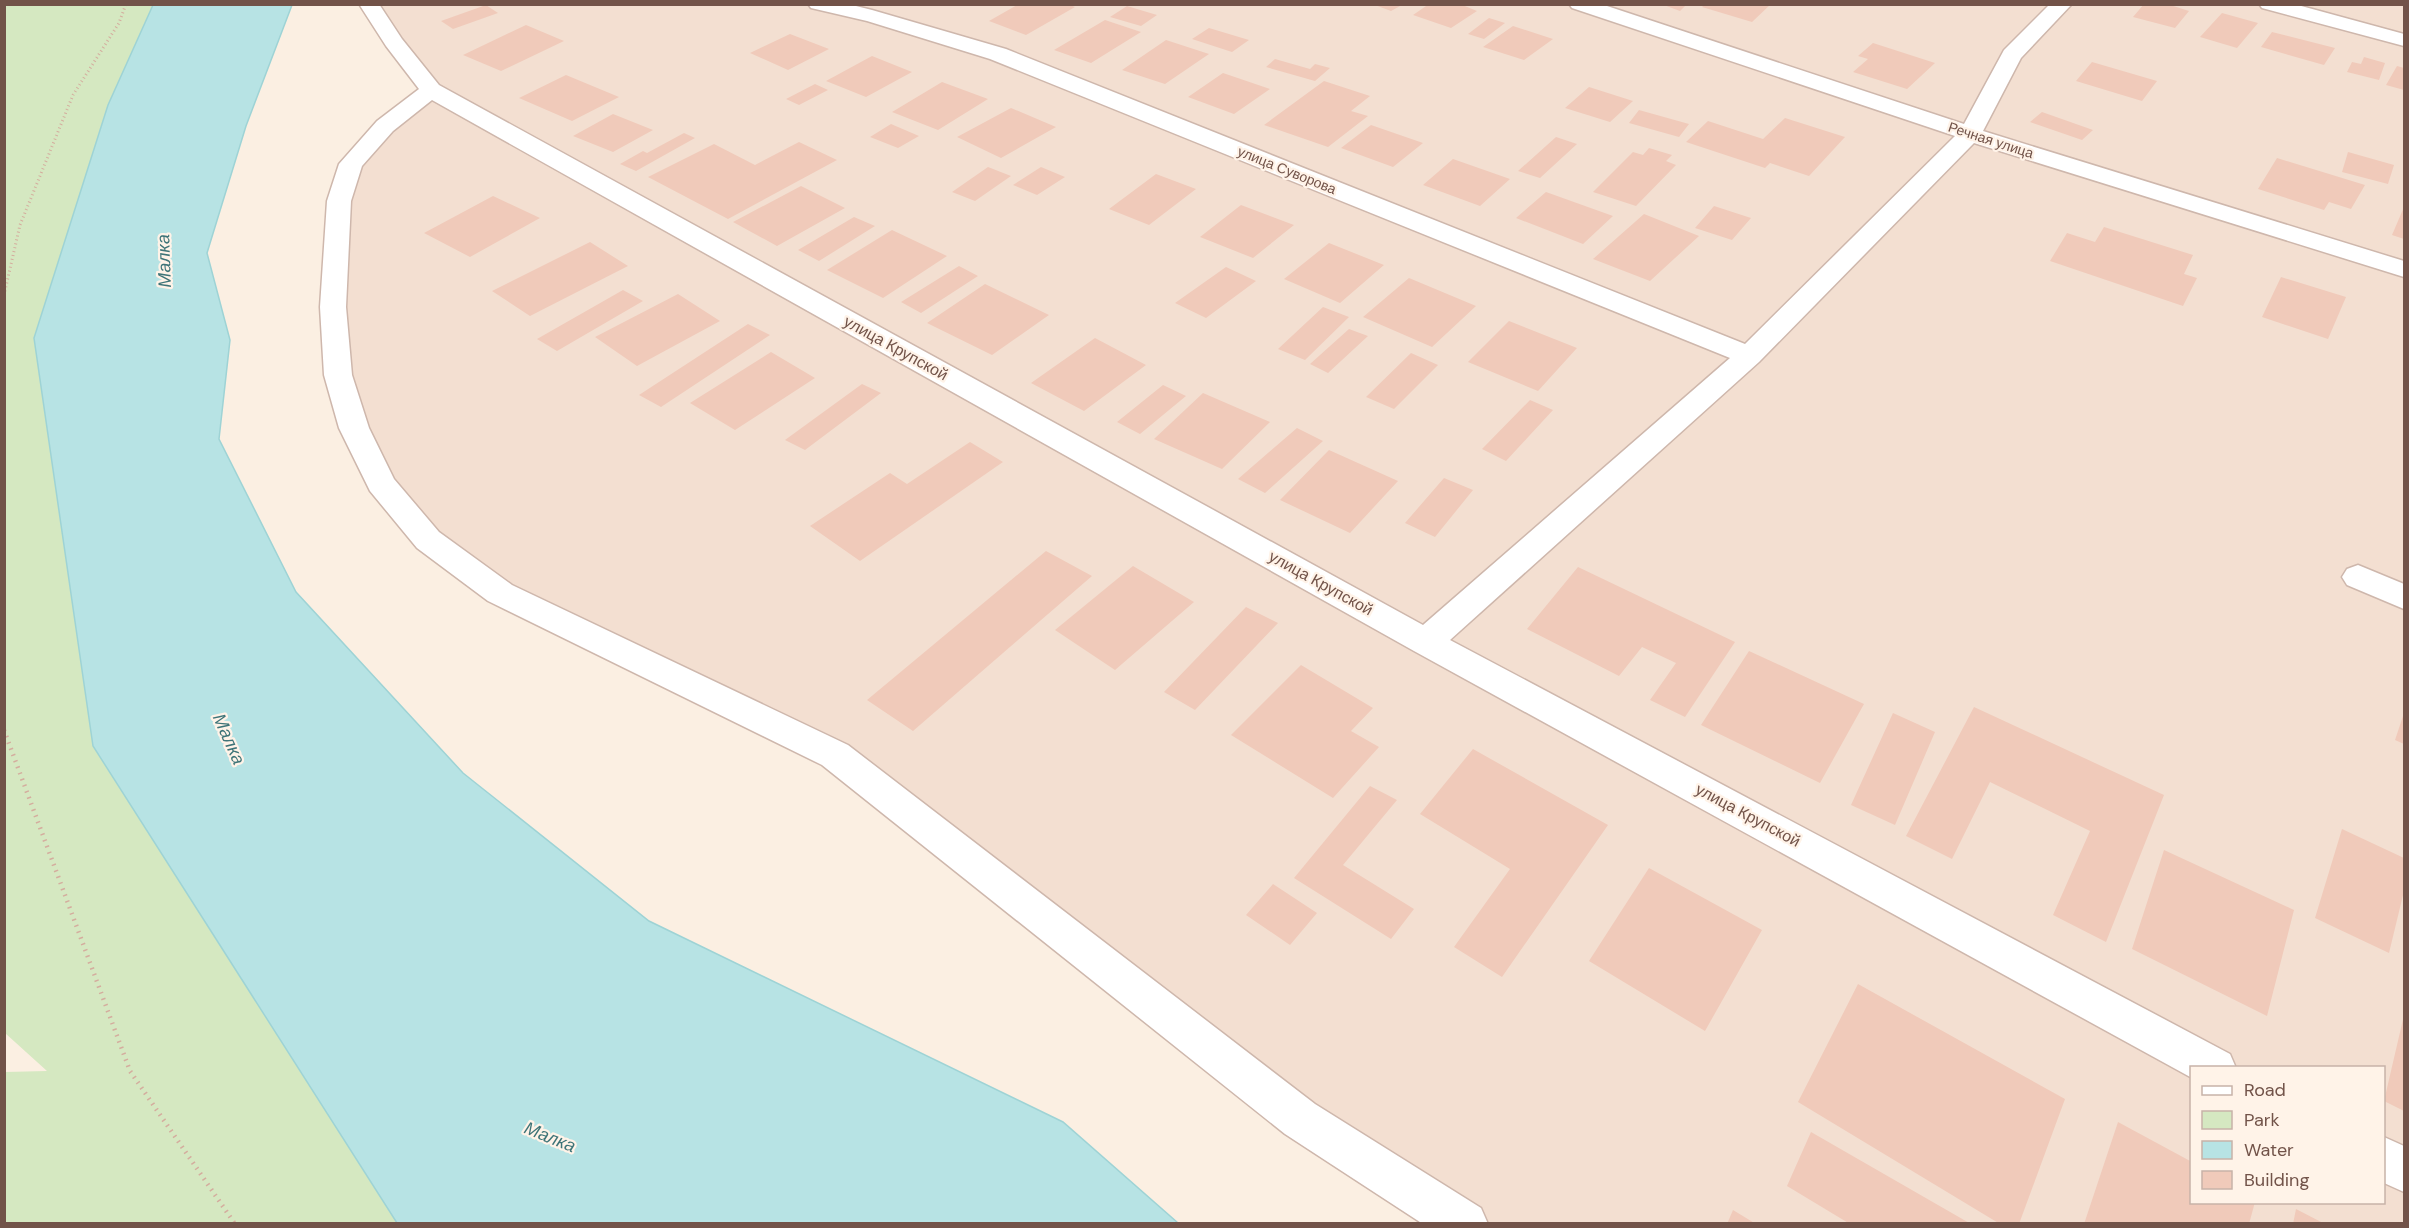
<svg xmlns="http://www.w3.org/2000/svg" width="2409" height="1228" font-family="'DM Sans',sans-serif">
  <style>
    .residential { fill: #f3dfd1; fill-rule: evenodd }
    .green { fill: #d5e8c1 }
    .water { fill: #b7e3e4; stroke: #9ed3d5; stroke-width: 1.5 }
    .building { fill: #f0caba }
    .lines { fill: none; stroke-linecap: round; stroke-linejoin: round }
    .minor-casing { stroke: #ceb7ac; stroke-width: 3 }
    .path-far1 { stroke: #d4ad9e; stroke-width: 3; stroke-dasharray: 1 3; stroke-linecap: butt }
    .path { stroke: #d4ad9e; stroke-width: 4.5; stroke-dasharray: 1.5 5; stroke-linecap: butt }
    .minor { fill: #fff; fill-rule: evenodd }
    .labels { text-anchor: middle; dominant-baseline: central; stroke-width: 4.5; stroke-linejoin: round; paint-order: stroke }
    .far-street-label { font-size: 14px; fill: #725349; stroke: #fff3e8 }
    .street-label { font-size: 16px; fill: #725349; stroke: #fff3e8 }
    .water-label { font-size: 18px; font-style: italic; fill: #3e7478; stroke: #fff3e8 }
  </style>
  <rect width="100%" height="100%" fill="#fbefe2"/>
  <path class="residential" d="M369 5H2404V1223H1465L835 755 500 593 428 540 354 428 339 201 385 126 431 90ZM2192 1068H2384V1202H2192Z"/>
  <path class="green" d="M5 5H153L108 105 34 338 93 746 397 1223H5V1072L47 1071 5 1033Z"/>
  <path class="water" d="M153 5H292L246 126 207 253 230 340 219 439 296 592 463 773 649 921 1063 1122 1178 1223H397L93 746 34 338 108 105Z"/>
  <path class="building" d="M1019 4H1068L1075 7 1026 35 989 21Z
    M1429 4H1460L1477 11 1451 28 1413 15Z
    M1661 4H1687L1680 11Z
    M1705 4H1771L1752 22 1702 7Z
    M2144 4H2167L2189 11 2175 28 2133 17Z
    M486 5 498 13 453 29 441 21Z
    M1375 5H1402L1391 11Z
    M1127 6 1157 15 1141 26 1110 17Z
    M2222 13 2258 23 2237 48 2200 37Z
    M1489 18 1505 23 1484 39 1468 34Z
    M1105 20 1141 32 1091 63 1054 50Z
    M526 25 564 41 501 71 463 55Z
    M1513 26 1553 39 1524 60 1483 47Z
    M1209 28 1249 40 1232 52 1192 39Z
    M2272 32 2335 48 2324 65 2261 47Z
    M790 34 829 49 788 70 750 53Z
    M1166 40 1209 54 1165 84 1122 70Z
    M1873 43 1935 63 1907 89 1853 72 1868 59 1858 56Z
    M872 56 912 72 866 97 826 81Z
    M2364 57 2385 63 2379 80 2347 72 2352 62 2361 64Z
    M1275 59 1310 69 1315 64 1330 68 1315 81 1266 67Z
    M2092 62 2157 81 2142 101 2076 81Z
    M2397 66 2404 68V90L2386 85Z
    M1223 73 1270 89 1234 114 1188 97Z
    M566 75 619 97 572 121 519 98Z
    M1324 81 1370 96 1351 111 1368 116 1328 147 1264 125Z
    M942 82 988 99 938 130 892 112Z
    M815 84 828 90 799 105 786 99Z
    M1589 87 1633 101 1610 122 1565 108Z
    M1011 108 1056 127 1001 158 957 137Z
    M1639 110 1689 124 1679 137 1629 123Z
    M2042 112 2093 130 2082 140 2030 122Z
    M613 114 653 130 613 152 573 136Z
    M1785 118 1845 137 1809 176 1770 163 1765 168 1686 142 1708 121 1763 139Z
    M891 124 919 136 898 148 870 137Z
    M1371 125 1423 143 1393 167 1341 148Z
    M684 133 695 138 636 171 620 164 643 151 647 153Z
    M1556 137 1577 144 1540 178 1518 171Z
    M799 142 837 160 728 219 648 177 714 144 755 165Z
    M1649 148 1672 155 1666 161 1676 165 1636 206 1593 192 1633 152 1643 155Z
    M2348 152 2394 165 2388 184 2342 172Z
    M2277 158 2365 185 2351 209 2329 202 2324 210 2258 189Z
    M1453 159 1510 179 1480 206 1423 185Z
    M988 167 1011 176 975 201 952 192Z
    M1041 167 1065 177 1037 195 1013 185Z
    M1156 174 1196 189 1149 225 1109 209Z
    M801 186 845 208 777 246 733 222Z
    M1546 192 1613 216 1583 244 1516 218Z
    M493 196 540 218 470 257 424 233Z
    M1241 205 1294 225 1253 258 1200 237Z
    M1714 206 1751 218 1732 240 1695 228Z
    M2404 207V239L2392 235Z
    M1644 214 1699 236 1650 281 1593 259Z
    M854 217 875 226 819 261 798 250Z
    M2104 227 2193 255 2184 274 2197 278 2183 306 2050 261 2067 233 2095 242Z
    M892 230 947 256 883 298 827 270Z
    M590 242 628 266 530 316 492 291Z
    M1329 243 1384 265 1340 303 1284 279Z
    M959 266 978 276 921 313 901 302Z
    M1226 267 1256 281 1206 318 1175 303Z
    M2281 277 2346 297 2328 339 2262 317Z
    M1409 278 1476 306 1432 347 1363 317Z
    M985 284 1049 315 992 355 927 323Z
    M623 290 643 301 557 351 537 339Z
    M678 294 720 321 637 366 595 337Z
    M1323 307 1349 317 1305 360 1278 349Z
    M1509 321 1577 348 1538 391 1468 362Z
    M748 324 770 335 661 407 639 395Z
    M1349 329 1368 336 1328 373 1310 364Z
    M1095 338 1146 365 1084 411 1031 383Z
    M771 352 815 378 735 430 690 403Z
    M1411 353 1438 365 1394 409 1366 397Z
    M862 384 881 393 805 450 785 440Z
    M1163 385 1186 396 1140 434 1117 422Z
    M1203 393 1270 422 1222 469 1154 439Z
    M1530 400 1553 410 1506 461 1482 449Z
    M1297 428 1323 441 1265 493 1238 479Z
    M970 442 1003 462 860 561 810 526 890 473 907 484Z
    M1329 450 1398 481 1350 533 1280 500Z
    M1444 478 1473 490 1435 537 1405 523Z
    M1046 551 1092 576 913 731 867 700Z
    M1133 566 1194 602 1115 670 1055 630Z
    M1578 567 1735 642 1685 717 1650 700 1676 663 1642 647 1619 676 1527 629Z
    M1246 607 1278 623 1195 710 1164 692Z
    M1749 651 1864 704 1820 783 1701 725Z
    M1301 665 1373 708 1351 731 1379 747 1333 798 1231 735Z
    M1974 707 2164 795 2106 942 2053 915 2090 831 1990 782 1952 859 1906 836Z
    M1893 713 1935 732 1895 825 1851 805Z
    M2404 713V744L2395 740Z
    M1473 749 1608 825 1502 977 1454 947 1510 869 1420 814Z
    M1370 786 1397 800 1343 865 1414 909 1391 939 1294 878Z
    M2342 829 2404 858V891L2389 953 2315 918Z
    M2164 850 2294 910 2267 1016 2132 949Z
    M1649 868 1762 930 1705 1031 1589 961Z
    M1273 884 1317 913 1290 945 1246 915Z
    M1858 984 2065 1099 2019 1224H2000L1798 1102Z
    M2404 1015V1111L2384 1101Z
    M2118 1122 2192 1162V1202H2255L2249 1224H2084Z
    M1811 1132 1971 1224H1850L1787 1186Z
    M2296 1209 2325 1224H2293Z
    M1733 1210 1756 1224H1727Z"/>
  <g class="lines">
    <defs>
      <path id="minor" d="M359 4H379L402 39 439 85 1423 625 1730 358 990 59 867 21 811 8 808 4H848L872 10 1006 49 1745 344 1955 136 1572 8 1569 4H1601L1964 124 2004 50 2050 4H2072L2021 58 1983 131 2404 261V277L1974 143 1759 362 1450 640 2230 1054 2236 1068H2192V1078L1414 651 432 100 393 131 362 166 351 201 346 307 352 375 369 428 394 479 439 532 512 585 848 745 1315 1104 1481 1208 1488 1224H1423L1285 1134 822 765 488 601 417 548 370 491 339 428 324 375 320 307 327 201 339 164 377 121 419 89 386 46Z
        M2259 4H2294L2404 34V46L2262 8Z
        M2358 565 2404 584V609L2347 585 2342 577 2347 569Z
        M2384 1137 2404 1146V1192L2384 1183Z"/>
    </defs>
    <use href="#minor" class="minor-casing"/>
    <path class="path-far1" d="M4 295 20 225 73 95 119 23 126 4"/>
    <path class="path" d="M4 730 130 1071 235 1224"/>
    <use href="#minor" class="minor"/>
  </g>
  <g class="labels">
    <g class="far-street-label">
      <text transform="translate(1991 140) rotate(18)">Речная улица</text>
      <text transform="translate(1287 170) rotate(22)">улица Суворова</text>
    </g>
    <g class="street-label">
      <text transform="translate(896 348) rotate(29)">улица Крупской</text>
      <text transform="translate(1321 583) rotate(29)">улица Крупской</text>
      <text transform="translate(1748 815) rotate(28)">улица Крупской</text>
    </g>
    <g class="water-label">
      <text transform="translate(164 261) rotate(-92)">Малка</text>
      <text transform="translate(229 739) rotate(66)">Малка</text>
      <text transform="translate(550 1137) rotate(22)">Малка</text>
    </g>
  </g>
  <rect width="2409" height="1228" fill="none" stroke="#725349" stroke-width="12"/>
  <rect x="2190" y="1066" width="195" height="138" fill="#fff3e8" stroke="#c7b3a8" stroke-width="1.5"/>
  <rect x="2202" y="1086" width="30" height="9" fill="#ffffff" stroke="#c7b3a8" stroke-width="1.5"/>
  <text x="2244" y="1096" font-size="18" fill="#725349">Road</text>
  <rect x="2202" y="1111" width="30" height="18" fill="#d5e8c1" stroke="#c7b3a8" stroke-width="1.5"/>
  <text x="2244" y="1126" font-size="18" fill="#725349">Park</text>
  <rect x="2202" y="1141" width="30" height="18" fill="#b7e3e4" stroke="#c7b3a8" stroke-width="1.5"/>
  <text x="2244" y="1156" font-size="18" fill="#725349">Water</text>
  <rect x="2202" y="1171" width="30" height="18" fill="#f0caba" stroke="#c7b3a8" stroke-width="1.5"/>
  <text x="2244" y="1186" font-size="18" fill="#725349">Building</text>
</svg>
